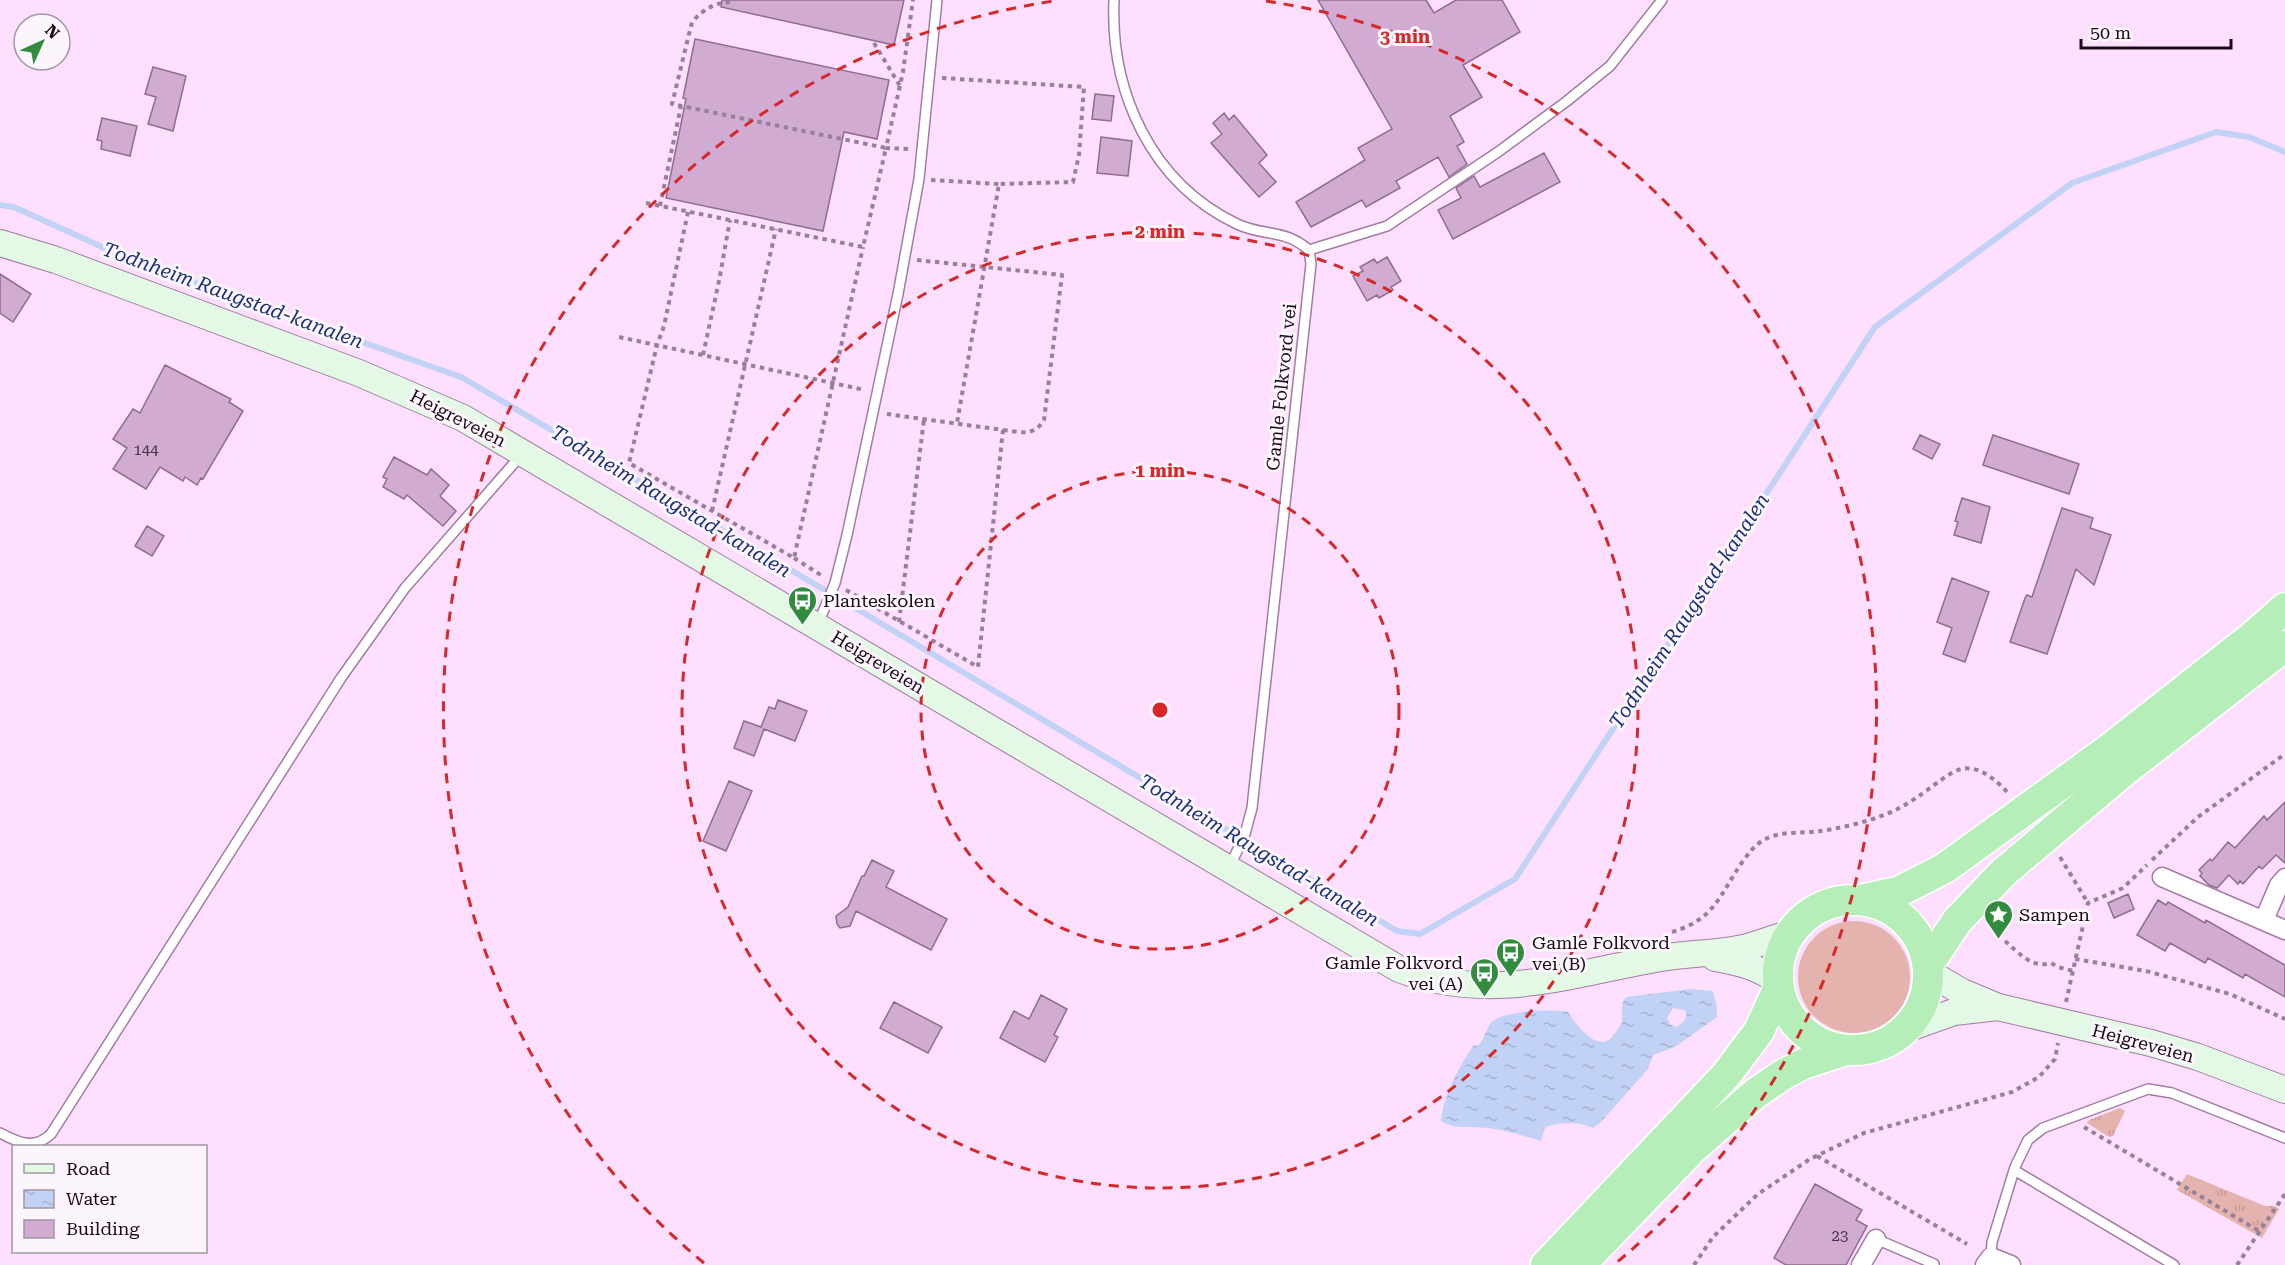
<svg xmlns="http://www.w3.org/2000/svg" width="2285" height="1265" font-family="'Roboto Serif',serif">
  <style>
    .grass { fill: #e5b3ad }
    .park { fill: url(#park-tufts) }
    .water { fill: url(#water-ripples); fill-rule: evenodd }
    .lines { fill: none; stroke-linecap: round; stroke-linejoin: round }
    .stream { stroke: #c1d2f6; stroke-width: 6 }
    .building { fill: #d1abd2; stroke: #906c90; stroke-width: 1.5 }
    .service-casing { stroke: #a27da2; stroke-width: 12 }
    .minor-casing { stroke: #a27da2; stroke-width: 21 }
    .secondary-casing { stroke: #a27da2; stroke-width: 28 }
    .trunk-casing { stroke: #fff; stroke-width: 33 }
    .path { stroke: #988198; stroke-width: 4; stroke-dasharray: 4.5 4.5; stroke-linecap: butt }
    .service { stroke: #fff; stroke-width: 9 }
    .minor { stroke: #fff; stroke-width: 18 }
    .secondary { stroke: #e4f9e5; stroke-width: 26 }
    .trunk { stroke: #b6eeba; stroke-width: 30 }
    .ring { fill: none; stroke: #d62828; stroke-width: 3; stroke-dasharray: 10 8 }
    .labels { text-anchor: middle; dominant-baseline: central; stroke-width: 6; stroke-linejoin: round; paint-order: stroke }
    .number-label { font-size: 15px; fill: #463346 }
    .street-label { font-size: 18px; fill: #180b18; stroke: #fdf5fd }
    .poi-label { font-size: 18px; fill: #180b18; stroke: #fdf5fd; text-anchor: start }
    .water-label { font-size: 20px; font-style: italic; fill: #1a3276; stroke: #fdf5fd }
    .centre { fill: #d62828; stroke: #fdf5fd; stroke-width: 3 }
    .ring-label { font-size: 18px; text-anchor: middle; font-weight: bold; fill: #d62828; stroke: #fdf5fd; stroke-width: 6; stroke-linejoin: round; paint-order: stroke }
  </style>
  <defs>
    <pattern id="park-tufts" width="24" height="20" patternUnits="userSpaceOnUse" patternTransform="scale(1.5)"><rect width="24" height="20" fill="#e5b3ad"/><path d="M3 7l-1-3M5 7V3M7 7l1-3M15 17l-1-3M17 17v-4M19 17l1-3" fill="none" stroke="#c49994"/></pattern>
    <pattern id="water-ripples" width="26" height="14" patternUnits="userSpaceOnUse" patternTransform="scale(1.5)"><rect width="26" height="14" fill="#c1d2f6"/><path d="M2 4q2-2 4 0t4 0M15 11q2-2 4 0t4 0" fill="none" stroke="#a5b3d2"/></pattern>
  </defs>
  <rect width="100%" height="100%" fill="#ffdfff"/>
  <path class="grass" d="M1798 977a56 56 0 1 1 112 0a56 56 0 1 1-112 0Z"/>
  <path class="park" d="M2120 1108 2125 1111 2113 1136 2109 1137 2087 1123 2089 1120Z
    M2187 1174 2265 1206H2274L2279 1209 2262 1238 2177 1190Z"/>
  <path class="water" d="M1691 989 1713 991 1717 1007V1017L1675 1047 1653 1055 1648 1069 1600 1123 1593 1128C1577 1121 1562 1122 1545 1127L1541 1141C1526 1137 1510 1131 1494 1129 1477 1125 1456 1131 1441 1121 1443 1096 1459 1067 1473 1046L1479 1045C1484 1039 1486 1030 1490 1024 1500 1010 1551 1009 1568 1012 1576 1024 1598 1055 1613 1036 1616 1032 1619 1028 1621 1024 1624 1015 1619 1005 1626 997ZM1673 1008 1685 1010C1689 1019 1683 1022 1676 1027L1670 1024 1667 1018Z"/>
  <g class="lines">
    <path class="stream" d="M0 205 14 207 133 261 461 377 852 606 1397 931 1420 934 1515 879 1875 327 2072 183 2216 132 2249 137 2285 152"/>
  </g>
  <path class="building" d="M722 0H904L894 45 721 7Z
    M1318 0H1426L1434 13 1456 0H1502L1520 32 1463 65 1482 97 1450 116 1464 142 1457 146 1467 164 1449 177 1438 157 1396 181 1400 188 1366 207 1362 200 1311 227 1296 202 1365 160 1358 148 1392 129Z
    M695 39 889 80 877 139 844 132 823 231 666 198 686 99 683 98Z
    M153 67 186 76 173 131 148 124 156 97 145 94Z
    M1095 94 1114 96 1111 121 1092 119Z
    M1224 113 1229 120 1234 115 1267 155 1259 163 1276 182 1259 197 1211 143 1222 134 1213 123Z
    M102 118 137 126 130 156 101 149 102 141 97 140Z
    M1101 137 1132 141 1128 176 1097 173Z
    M1544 153 1560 182 1453 239 1438 210 1461 198 1456 188 1474 176 1480 187Z
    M1387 257 1401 281 1391 287 1393 290 1379 298 1377 295 1367 301 1353 276 1363 271 1360 267 1374 259 1377 263Z
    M0 274 31 294 13 322 0 313Z
    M165 365 231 399 229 402 243 411 203 479 201 478 197 485 185 477 183 481 160 467 146 489 113 469 127 448 113 439 133 409 140 413Z
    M1920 435 1940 444 1932 459 1913 449Z
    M1993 435 2079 464 2069 494 1983 465Z
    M394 457 427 475 431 469 449 485 440 496 456 511 443 526 407 495 404 499 383 487 387 479 383 477Z
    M1962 498 1990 507 1981 543 1954 535 1958 522 1955 521Z
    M2062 508 2093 518 2090 528 2111 535 2094 585 2076 569 2047 654 2010 642 2025 598 2027 595 2032 597Z
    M147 526 164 536 152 556 135 546Z
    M1952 578 1989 592 1965 662 1943 654 1952 628 1937 622Z
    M778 700 807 711 795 741 764 729 754 756 734 748 744 721 761 727 769 707 775 709Z
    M729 781 752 791 726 851 703 841Z
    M2285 802V863L2276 855 2262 869 2259 866 2243 884 2240 881 2238 884 2229 875 2217 888 2209 885 2200 876 2202 873 2199 870 2210 859 2212 861 2228 842 2235 848 2264 816 2267 820Z
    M872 860 894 871 886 887 947 919 931 950 856 911 850 926 840 928 837 924 836 916 848 907 862 876H864Z
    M2128 894 2134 909 2114 918 2108 903Z
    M2158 900 2166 905 2168 902 2205 923 2206 920 2285 965V997L2245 974 2243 978 2208 958 2205 963 2170 943 2165 951 2137 935Z
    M1041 995 1067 1009 1054 1035 1058 1037 1045 1062 1000 1038 1014 1011 1029 1019Z
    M894 1002 942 1027 928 1053 880 1028Z
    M1815 1184 1862 1210 1856 1220 1867 1226 1846 1265H1786L1774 1258Z"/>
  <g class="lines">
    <defs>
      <path id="service" d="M1114 0C1110 92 1151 183 1237 224 1265 237 1283 228 1309 250L1311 264 1252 808 1245 834 1230 866
        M1309 250 1387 226 1498 152 1567 101 1610 66 1662 0
        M818 624 835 583 847 535 898 294 919 179 937 0
        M0 1133C19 1143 34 1150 51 1134L341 678 405 588 522 454
        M2014 1170 2174 1265
        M1876 1239 1934 1264
        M1991 1257 1992 1242 2015 1167 2028 1140 2043 1128 2148 1089 2172 1093 2285 1138"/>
      <path id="minor" d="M2162 877 2285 930
        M2264 920 2279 885 2285 878
        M1861 1265 1876 1239
        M1985 1265 1991 1257 2011 1265"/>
      <path id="secondary" d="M0 243 56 260 359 373 463 418 1399 969C1492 1004 1568 974 1661 958 1689 953 1719 954 1747 947 1762 943 1777 937 1791 933
        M1715 958C1741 963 1757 966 1779 982
        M1928 972 1962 992 1998 1007 2151 1043 2198 1057 2285 1090
        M1906 1029 1954 1012 1998 1007"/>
      <path id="trunk" d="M1860 900 1898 892 1945 868 2108 750 2252 637 2285 608
        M1778 975a75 75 0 1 1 150 0a75 75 0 1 1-150 0Z
        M1928 965 1957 921 2004 872 2124 771 2285 646
        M1546 1265 1726 1075 1759 1031 1779 987
        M1580 1265 1692 1149 1756 1093 1784 1074 1803 1064 1846 1050"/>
    </defs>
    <use href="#service" class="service-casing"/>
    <use href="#minor" class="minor-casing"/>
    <use href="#secondary" class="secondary-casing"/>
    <use href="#trunk" class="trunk-casing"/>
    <path class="path" d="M874 43 900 86
      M942 78 1084 87 1079 155 1073 182 999 184 957 423
      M908 149 886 148 903 72 913 0
      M931 180 999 184
      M646 203 863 247 886 148 672 104 692 22C703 10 713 3 730 2
      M660 206 681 106
      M688 212 664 326 657 345 629 463 794 558 863 247
      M917 260 1062 275 1044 420C1034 437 1020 432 1003 430
      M619 337 865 390
      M703 355 719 281 730 220
      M712 511 776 229
      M794 558 824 577
      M846 590 978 667 1003 430 887 414
      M899 622 924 419
      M2060 857 2088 903
      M2152 860 2198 817 2285 754
      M1672 932C1716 919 1719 895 1743 861 1749 853 1754 846 1762 841 1779 830 1801 834 1820 831 1836 829 1863 823 1878 817 1897 811 1914 800 1930 788 1939 782 1950 772 1961 769 1980 765 1997 781 2008 793
      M2005 941C2019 953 2032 969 2051 963L2058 967 2073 971
      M1595 946 1607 941 1632 939
      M2075 959 2146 971 2230 994 2285 1019
      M2066 1002 2088 903 2123 888 2147 865
      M2084 1127 2259 1231
      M1817 1156 1967 1244
      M1694 1265 1713 1237 1758 1194 1810 1159 1864 1133 2012 1092 2039 1077 2055 1059 2058 1043
      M2237 1265 2285 1194"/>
    <use href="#service" class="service"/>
    <use href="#minor" class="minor"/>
    <use href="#secondary" class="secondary"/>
    <use href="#trunk" class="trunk"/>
  </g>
  <g class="ring">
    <circle cx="1160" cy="710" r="239"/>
    <circle cx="1160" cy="710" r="478"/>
    <path d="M704 1263A717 717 0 0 1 1054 1M1266 1A717 717 0 0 1 1616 1263"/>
  </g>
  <defs>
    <symbol id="bus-pin" viewBox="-11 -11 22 30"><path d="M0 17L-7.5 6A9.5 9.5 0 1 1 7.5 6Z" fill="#318c3e" stroke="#fdf5fd"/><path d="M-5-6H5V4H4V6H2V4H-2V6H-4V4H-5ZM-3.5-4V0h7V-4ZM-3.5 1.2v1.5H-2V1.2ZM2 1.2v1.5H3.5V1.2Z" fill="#fff"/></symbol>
    <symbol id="sight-pin" viewBox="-11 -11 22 30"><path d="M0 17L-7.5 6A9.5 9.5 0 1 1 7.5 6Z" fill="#318c3e" stroke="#fdf5fd"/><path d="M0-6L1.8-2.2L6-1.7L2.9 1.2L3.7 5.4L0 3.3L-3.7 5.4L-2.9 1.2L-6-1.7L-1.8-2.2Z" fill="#fff"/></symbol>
  </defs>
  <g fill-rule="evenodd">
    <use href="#bus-pin" x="786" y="584" width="33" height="45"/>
    <use href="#sight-pin" x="1982" y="898" width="33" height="45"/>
    <use href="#bus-pin" x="1494" y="936" width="33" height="45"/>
    <use href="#bus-pin" x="1468" y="956" width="33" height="45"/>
  </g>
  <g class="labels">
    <g class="number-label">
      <text x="146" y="450">144</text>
      <text x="1840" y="1236">23</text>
    </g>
    <g class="street-label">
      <text transform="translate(1281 387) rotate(-84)">Gamle Folkvord vei</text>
      <text transform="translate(458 418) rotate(27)">Heigreveien</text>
      <text transform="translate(878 662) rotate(31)">Heigreveien</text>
      <text transform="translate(2143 1043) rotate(15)">Heigreveien</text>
    </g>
    <g class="poi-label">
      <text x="823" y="600">Planteskolen</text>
      <text x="2019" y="914">Sampen</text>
      <text x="1532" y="942">Gamle Folkvord<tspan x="1532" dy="21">vei (B)</tspan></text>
      <text x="1463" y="962" text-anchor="end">Gamle Folkvord<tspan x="1463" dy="21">vei (A)</tspan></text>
    </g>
    <g class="water-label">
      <text transform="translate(233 295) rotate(20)">Todnheim Raugstad-kanalen</text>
      <text transform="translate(671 501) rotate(31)">Todnheim Raugstad-kanalen</text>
      <text transform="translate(1689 611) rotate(-57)">Todnheim Raugstad-kanalen</text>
      <text transform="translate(1259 850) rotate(31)">Todnheim Raugstad-kanalen</text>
    </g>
  </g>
  <circle cx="1160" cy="710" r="9" class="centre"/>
  <g class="ring-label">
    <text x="1405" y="43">3 min</text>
    <text x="1160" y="238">2 min</text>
    <text x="1160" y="477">1 min</text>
  </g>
  <rect x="12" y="1145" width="195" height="108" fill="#fdf5fd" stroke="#a197a1" stroke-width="1.5"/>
  <rect x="24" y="1164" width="30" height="9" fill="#e4f9e5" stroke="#a197a1" stroke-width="1.5"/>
  <text x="66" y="1175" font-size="18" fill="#180b18">Road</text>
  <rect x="24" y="1190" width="30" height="18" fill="url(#water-ripples)" stroke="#a197a1" stroke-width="1.5"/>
  <text x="66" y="1205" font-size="18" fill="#180b18">Water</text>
  <rect x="24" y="1220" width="30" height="18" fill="#d1abd2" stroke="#a197a1" stroke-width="1.5"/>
  <text x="66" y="1235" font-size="18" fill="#180b18">Building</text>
  <g transform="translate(42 42) rotate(45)"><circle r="28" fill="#fdf5fd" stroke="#a197a1" stroke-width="1.5"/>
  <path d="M0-4.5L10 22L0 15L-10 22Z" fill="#318c3e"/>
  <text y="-9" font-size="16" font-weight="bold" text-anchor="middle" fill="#180b18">N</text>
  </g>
  <path d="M2081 39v9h150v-9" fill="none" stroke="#180b18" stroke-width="3"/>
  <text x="2090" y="39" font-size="18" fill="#180b18" stroke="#fdf5fd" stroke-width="4.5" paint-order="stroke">50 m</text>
</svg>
